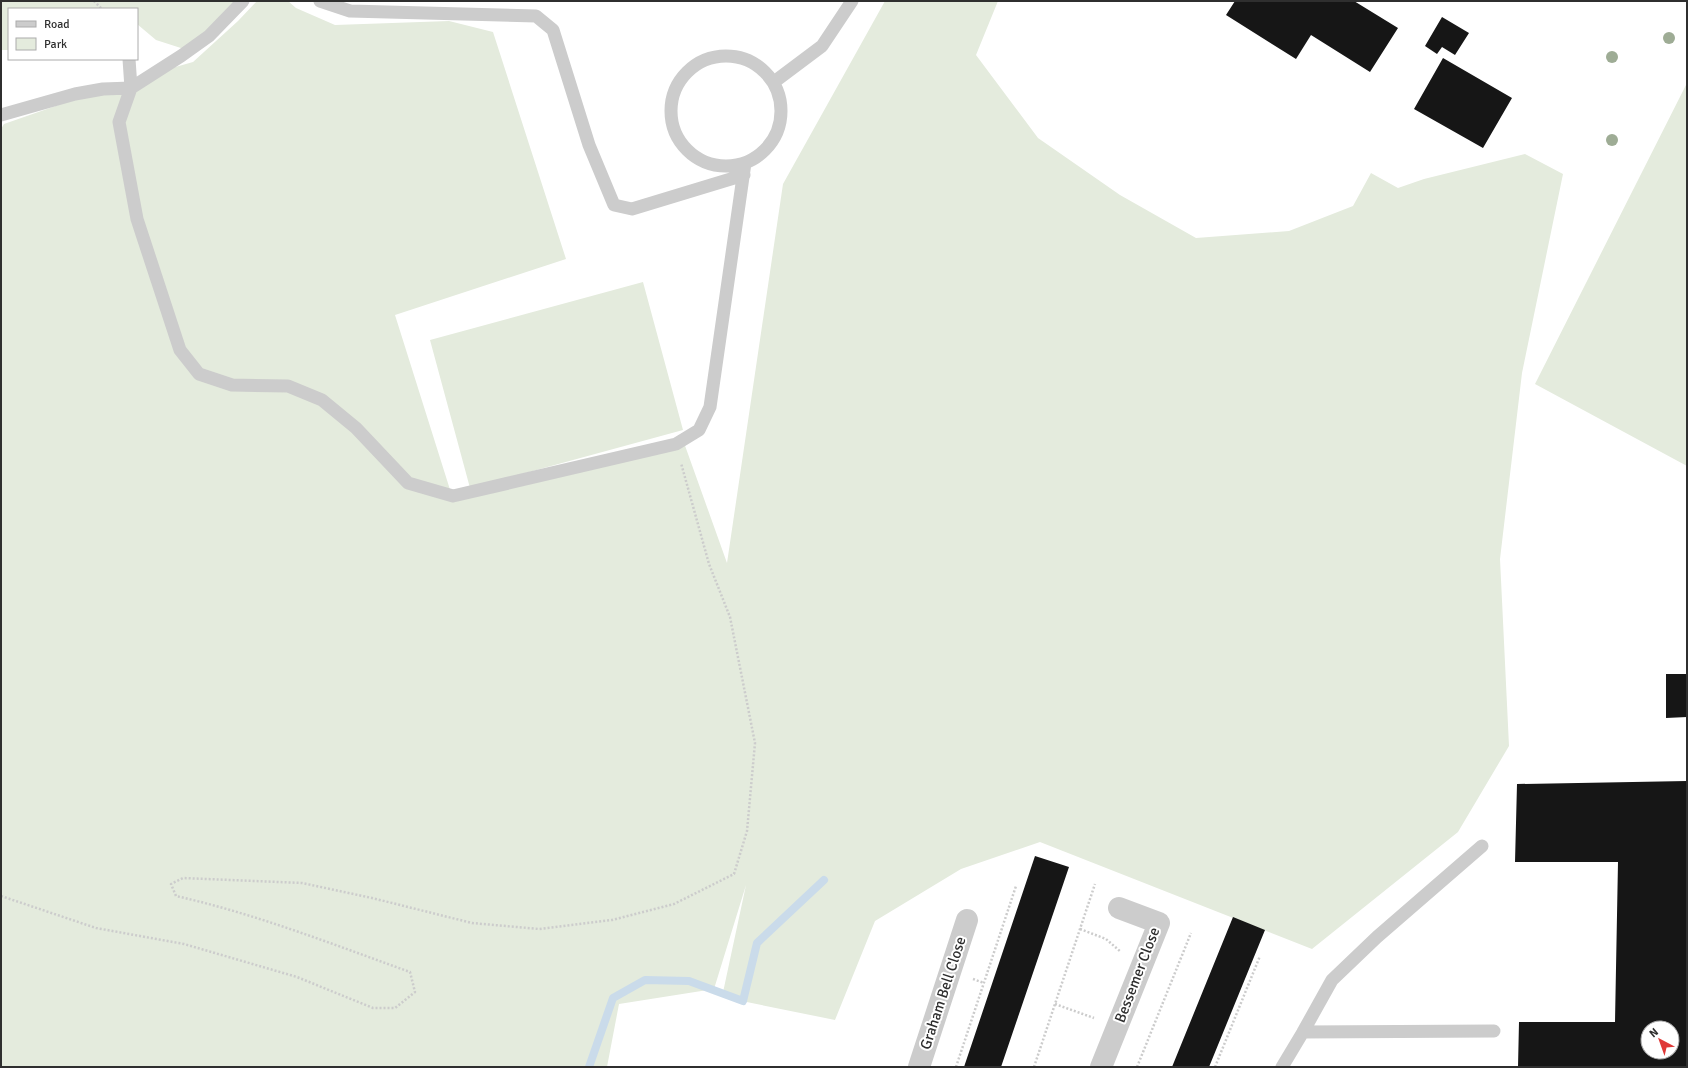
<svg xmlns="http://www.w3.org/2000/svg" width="1688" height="1068" font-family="Signika,sans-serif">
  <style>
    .green { fill: #e4ebdd }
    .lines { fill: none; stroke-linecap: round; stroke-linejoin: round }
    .stream { stroke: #cadbea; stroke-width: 8 }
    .building { fill: #161616; fill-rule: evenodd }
    .path { stroke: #ccc; stroke-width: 2.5; stroke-dasharray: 2 2; stroke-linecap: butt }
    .service { stroke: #ccc; stroke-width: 13 }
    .minor { stroke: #ccc; stroke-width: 22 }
    .tree { fill: #9eac95 }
    .labels { text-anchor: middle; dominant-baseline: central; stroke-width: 4; stroke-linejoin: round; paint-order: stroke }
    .street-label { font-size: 15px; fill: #2f2f2f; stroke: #fff }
  </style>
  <rect width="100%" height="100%" fill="#fff"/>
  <path class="green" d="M1 1H235L221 19 184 49 156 40 137 24V9H9V50H1Z
    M257 1H288L296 8 335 25 449 21 493 32 566 259 395 315 452 496 683 440 727 563 783 184 885 1H998L976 55 1038 138 1120 195 1196 238 1289 231 1353 206 1371 173 1398 188 1424 179 1525 154 1563 174 1522 373 1500 559 1509 746 1458 832 1312 949 1040 842 961 869 875 921 835 1020 722 997 746 885 714 989 619 1004 607 1067H1V129L4 124 130 80 193 62 238 21Z
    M1687 83V466L1535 384Z
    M643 282 683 430 470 488 430 340Z"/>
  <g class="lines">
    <path class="stream" d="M589 1067 613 998 645 980 689 981 743 1001 757 943 824 880"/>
  </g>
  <path class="building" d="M1235 1H1354L1398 28 1370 72 1311 35 1296 59 1226 15Z
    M1442 17 1469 33 1455 55 1442 47 1437 54 1425 46Z
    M1443 58 1512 98 1483 148 1414 109Z
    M1666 674H1687V717L1666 718Z
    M1687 781V1067H1518L1519 1022H1615L1618 862H1515L1517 784ZM1648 1028H1672V1052H1648Z
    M1035 856 1069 867 1001 1067H964Z
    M1233 917 1265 930 1209 1067H1172Z"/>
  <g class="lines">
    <path class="path" d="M94 1 102 9
      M1 896 96 928 184 944 297 977 373 1008H395L415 992 410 972C332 944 256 914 176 896L171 884 183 878 302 883 372 898 472 923 539 929 612 920 674 904 734 874 747 831 755 743 730 617 709 564 681 463
      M1080 929 1106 939 1121 952
      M973 979 984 983
      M1055 1004 1094 1018
      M956 1067 1016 886
      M1034 1067 1095 884
      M1137 1067 1191 933
      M1215 1067 1260 956"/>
    <path class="service" d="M243 1 209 36 181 56 131 88 119 122 137 219 180 350 199 374 232 385 288 386 322 400 356 428 408 483 453 496 676 444 699 430 710 407 745 163
      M320 1 350 11 536 16 553 30 589 145 614 205 632 209 744 175
      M671 111a55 55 0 1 1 110 0a55 55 0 1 1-110 0Z
      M774 82 822 46 852 1
      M1 115 75 94 103 89 131 88 129 59
      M1303 1032 1332 980 1377 937 1482 846
      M1282 1067 1303 1032 1494 1031"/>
    <path class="minor" d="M919 1067 967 920
      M1101 1067 1159 923 1119 908"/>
  </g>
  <g class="tree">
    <circle cx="1669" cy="38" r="6"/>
    <circle cx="1612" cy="57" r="6"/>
    <circle cx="1612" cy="140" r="6"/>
  </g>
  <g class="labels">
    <g class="street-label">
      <text transform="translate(1137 975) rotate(-69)">Bessemer Close</text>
      <text transform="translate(943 993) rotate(-72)">Graham Bell Close</text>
    </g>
  </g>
  <rect width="1688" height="1068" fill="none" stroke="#2f2f2f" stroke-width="4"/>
  <rect x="8" y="8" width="130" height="52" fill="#ffffff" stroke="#acacac"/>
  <rect x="16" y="21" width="20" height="6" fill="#cccccc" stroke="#acacac"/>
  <text x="44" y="28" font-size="12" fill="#2f2f2f">Road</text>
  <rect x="16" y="38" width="20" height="12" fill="#e4ebdd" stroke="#acacac"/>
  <text x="44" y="48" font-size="12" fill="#2f2f2f">Park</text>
  <g transform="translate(1660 1040) rotate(319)"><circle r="19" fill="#ffffff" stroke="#acacac"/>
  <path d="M0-3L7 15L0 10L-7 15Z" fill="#df3938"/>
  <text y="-6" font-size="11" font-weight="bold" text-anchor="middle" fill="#2f2f2f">N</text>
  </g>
</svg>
